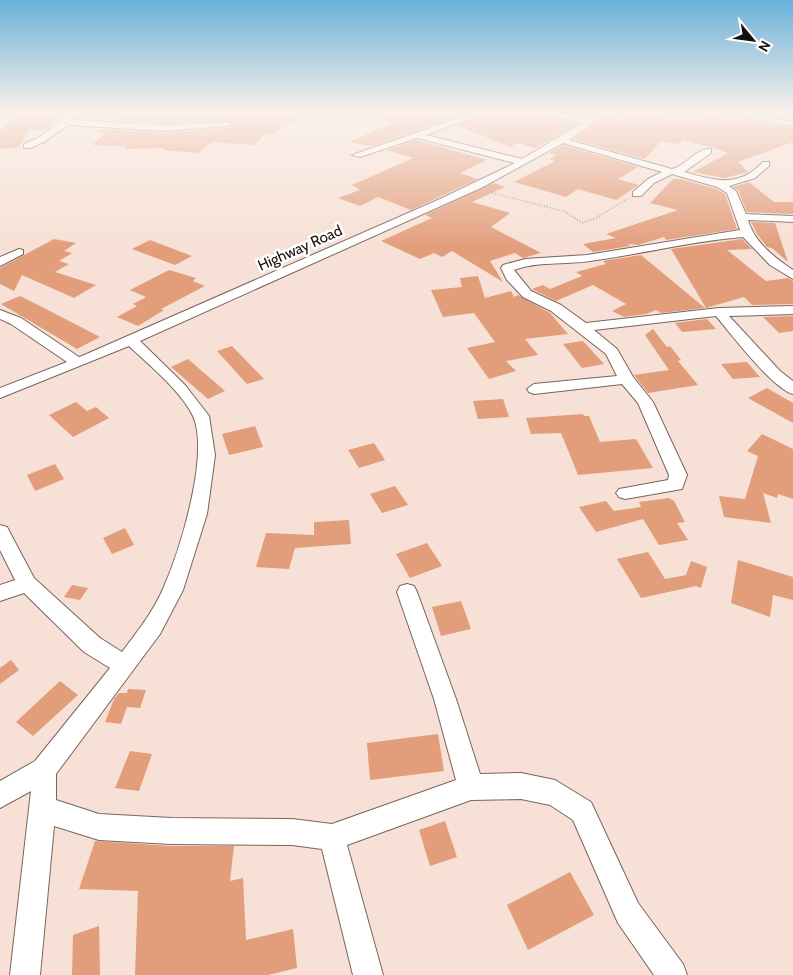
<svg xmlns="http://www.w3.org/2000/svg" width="793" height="975" font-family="Cabin,sans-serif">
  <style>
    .building { fill: #e29d7b }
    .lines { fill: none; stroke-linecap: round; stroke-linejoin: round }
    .street-casing { stroke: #79655c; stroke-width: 2 }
    .path { stroke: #af9d94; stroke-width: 2; stroke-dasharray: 1 2; stroke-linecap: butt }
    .street { fill: #fff; fill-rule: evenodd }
    .labels { text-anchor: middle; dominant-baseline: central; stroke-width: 5; stroke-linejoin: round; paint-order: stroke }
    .far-street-label { font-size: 15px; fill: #160f0b; stroke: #fff }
  </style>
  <rect width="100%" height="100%" fill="#f7e0d5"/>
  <path class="building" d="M19 112 65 113 45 130H29L19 147 0 149V131Z
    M203 112 271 116 272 113 314 112 276 131 272 135 265 134 254 145 212 142 198 153 164 150 166 148 124 149 126 146 92 145 106 133 96 132 101 129 163 133 227 128 233 125 227 120 163 123 114 120 122 116 199 118Z
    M372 112H470L372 146 349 142 393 123 371 115Z
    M490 112H538L577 124 536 148 518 143 510 147 457 125Z
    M629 113 694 122 709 114 742 122 745 118 793 128V142L738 162 748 172 725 178 693 172 728 153 711 147 683 140 679 144 661 141 645 159 573 139 605 116 622 119Z
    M417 140 487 160 460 173 478 179 411 210 378 197 360 206 338 198 360 190 352 185 413 158 387 150Z
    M563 145 638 167 618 179 639 185 616 200 578 189 566 197 514 182 555 161 549 159 557 155 549 153Z
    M673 179H681L716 189 725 194 737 229 666 240 664 237 638 245 628 244 630 246 593 252 583 244 616 238 606 234 678 210 650 203Z
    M749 182 774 202H793V214L747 212 738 190 733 187Z
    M494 183 505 187 472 202 510 213 491 227 541 253 523 258 515 253 490 261 503 282 452 251 442 257 434 253 420 259 381 241 432 218 425 215Z
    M751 222 775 223 788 262 772 248 767 247 757 234Z
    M54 239 76 243 64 251 72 253 59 261 69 264 55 272 96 285 74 298 22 275 14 291 0 284V268Z
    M742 239 752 249 727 250 766 281 788 278 793 281V304L752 305 744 297 706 308 671 249Z
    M150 240 192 256 175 265 132 249Z
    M641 255 705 308 661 313 656 310 646 314 624 317 612 311 626 304 593 285 556 301 532 289 543 285 550 289 582 276 576 272 606 264 603 261Z
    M169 270 196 278 193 281 205 286 161 309 164 310 138 326 117 317 137 306 133 304 146 297 130 290Z
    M478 276 485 298 511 291 514 297 518 295 550 313 568 334 525 339 538 355 506 361 516 371 489 379 467 348 495 342 474 313 443 317 431 290 462 287 460 278Z
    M20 296 46 309 100 337 77 349 1 304Z
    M793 316V331L779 333 763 317Z
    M707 319 716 329 682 332 675 323Z
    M653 329 667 347 670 346 681 360 678 361 698 385 648 393 634 375 669 370 645 335Z
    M583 341 604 364 582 368 563 344Z
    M232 346 264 379 247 384 217 351Z
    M188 359 225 391 208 399 171 367Z
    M747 362 760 377 733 379 721 364Z
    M767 388 793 403V423L748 398Z
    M503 399 509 417 478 419 473 401Z
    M76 402 87 411 96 407 109 418 73 437 49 415Z
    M583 414 584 416H589L600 442 636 439 653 468 578 475 561 433 531 434 526 418Z
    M255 426 263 447 229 455 222 434Z
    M762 434 793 449V499L778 494 777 498 763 493 771 523 724 517 719 496 745 499 758 456 747 451Z
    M374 443 385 460 359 468 348 450Z
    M55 464 64 479 35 491 27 475Z
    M395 486 408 505 382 513 370 494Z
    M669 498 674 501 685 522 677 523 688 540 659 545 643 519 596 532 579 507 606 501 614 511 641 507 639 502Z
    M349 520 351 544 295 548 289 569 256 567 266 533 314 535V522Z
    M125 528 134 545 112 554 103 538Z
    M427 543 442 566 410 578 396 554Z
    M648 552 665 579 686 575 691 561 707 567 701 588 696 586 641 598 617 559Z
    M738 560 793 577V600L773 595 770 617 731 603Z
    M72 585 88 588 80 600 64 597Z
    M461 601 471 629 441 636 432 607Z
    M11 660 19 670 0 684V668Z
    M60 681 78 695 33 736 16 722Z
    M128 689 146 690 140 708 127 707 121 724 105 722 114 699 119 693H127Z
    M438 734 444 771 370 780 367 743Z
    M130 751 152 754 139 791 115 788Z
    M445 821 457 857 430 866 419 830Z
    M95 841 171 846H234L230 881 243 878 246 940 293 929 297 968 268 975H135L138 891 79 889Z
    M570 872 594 915 528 950 507 905Z
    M99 926 100 975H72L73 935Z"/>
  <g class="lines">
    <defs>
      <path id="street" d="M72 112H81L73 120 163 125 227 122 231 124 227 126 163 131 68 125 44 142 30 148H24V144L38 138Z
        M476 112H488L426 135 522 159 582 123 540 112H556L588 119 598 112H607L569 140 672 169C686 166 698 147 711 149V153L684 172C714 180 738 189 763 162H769V166L755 178 729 186 736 191 746 214 793 216V222L748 220C754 242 775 258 793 270V279L770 265 743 237C692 241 642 254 590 261 565 265 538 261 514 270L531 291 561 305 586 323 719 308 793 306V314L729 316 780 371 793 381V394C773 389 731 334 716 316L594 330 617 349 633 377 653 402 687 475 682 489 625 499 619 497 616 493 619 489 668 480 669 475 638 403 622 384 534 394 529 392 527 389 534 384 617 376 606 354 551 311 523 297 507 280 501 268 503 265 525 259 587 255 740 230 727 193 717 187 672 174 654 183 641 196H633V192L648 179 662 172 563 143 481 188 140 341 185 385 209 416 215 455 207 514 183 590 160 634 56 774V800L99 814 171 818 292 819 332 824 456 780 434 699 397 592 400 586 407 584 414 586 417 592 456 699 480 774 521 773 555 780 591 802 638 903 683 964 687 975H654L618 923 573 820 550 805 521 799 471 800 347 845 383 975H353L322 849 292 845 171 844 99 840 54 826 40 975H10L31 791 0 808V781L35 761 110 668 84 652 24 593 0 601V585L15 580 0 550V525L7 527 34 578 100 638 122 652C137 632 153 612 163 589 180 551 210 454 193 416 181 391 149 365 129 346L0 398V388L67 362 11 324 0 319V310L21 318 79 357 82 356 440 199 515 163 417 138 360 157 352 155Z
        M722 112H740L793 122V126Z
        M19 249 23 250V254L0 266V257Z"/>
    </defs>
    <use href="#street" class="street-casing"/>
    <path class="path" d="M238 125 263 127
      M113 148 122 136
      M489 192 566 212 582 223 596 218 627 199"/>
    <use href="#street" class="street"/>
  </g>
  <linearGradient id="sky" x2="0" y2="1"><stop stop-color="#6ab1da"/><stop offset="0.45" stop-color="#fbf1ec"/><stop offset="1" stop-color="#fbf1ec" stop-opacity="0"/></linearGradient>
  <rect width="793" height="249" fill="url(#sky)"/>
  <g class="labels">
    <g class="far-street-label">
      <text transform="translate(300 248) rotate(-24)">Highway Road</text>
    </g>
  </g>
  <g transform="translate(753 40) rotate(119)" stroke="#ffffff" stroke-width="4" paint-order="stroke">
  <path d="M0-4L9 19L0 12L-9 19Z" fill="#160f0b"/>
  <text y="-8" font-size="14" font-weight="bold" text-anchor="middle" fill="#160f0b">N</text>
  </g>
</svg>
